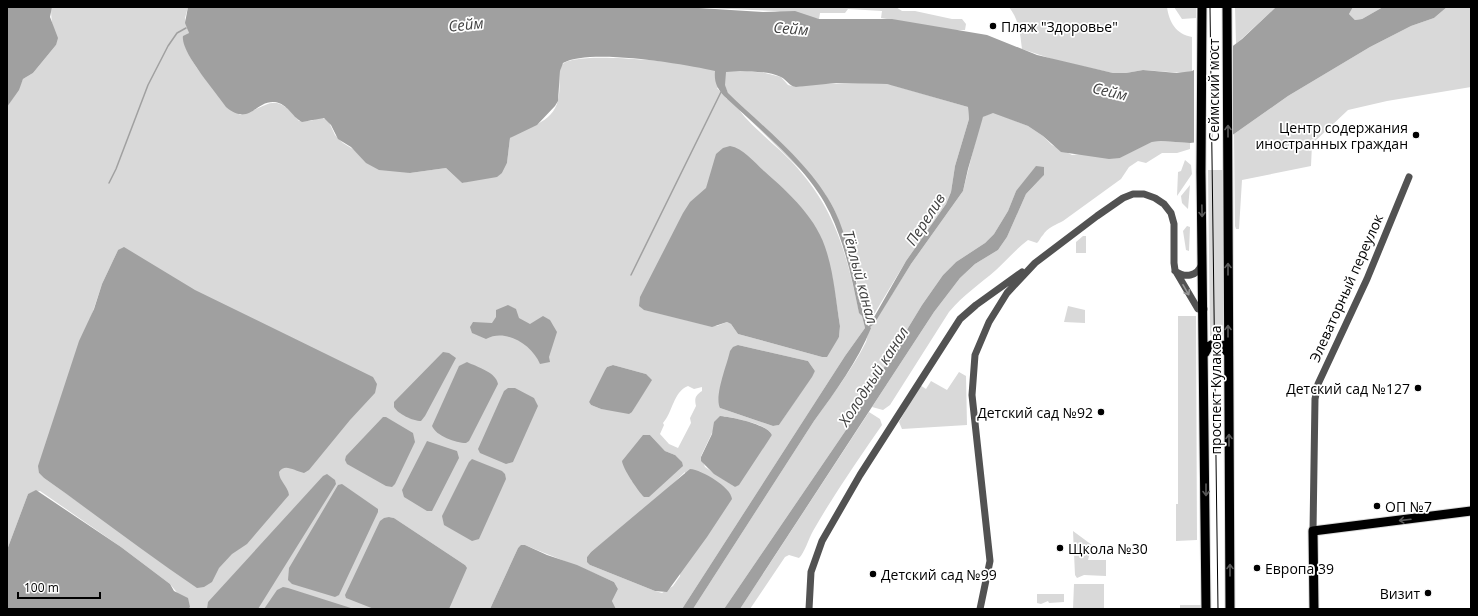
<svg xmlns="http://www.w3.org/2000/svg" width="1478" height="616" font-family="'Open Sans',sans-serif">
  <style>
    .green { fill: #d9d9d9; fill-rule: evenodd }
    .water { fill: #a0a0a0; fill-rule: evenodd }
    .pier { fill: #fff }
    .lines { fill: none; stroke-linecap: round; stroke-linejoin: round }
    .stream { stroke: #a0a0a0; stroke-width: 1.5 }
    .major-casing { stroke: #dbdbdb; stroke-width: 11 }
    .minor { stroke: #525252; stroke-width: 7 }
    .major { stroke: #000; stroke-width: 9 }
    .tram { stroke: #000; stroke-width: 1 }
    .oneway { stroke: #595959 }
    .oneway2 { stroke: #979797 }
    .poi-dot { fill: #000; stroke: #fff; stroke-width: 1.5 }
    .labels { text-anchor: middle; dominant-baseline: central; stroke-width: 3.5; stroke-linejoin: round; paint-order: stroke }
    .poi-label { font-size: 14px; fill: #000; stroke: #fff; text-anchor: start }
    .street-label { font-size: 14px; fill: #000; stroke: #fff }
    .water-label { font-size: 15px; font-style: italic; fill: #414141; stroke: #fff }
  </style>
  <rect width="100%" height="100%" fill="#fff"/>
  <path class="green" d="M52 7H188L185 18 189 33 183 40C192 70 218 93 240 115 271 106 274 90 299 121H311L320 117 328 120 335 135 343 143 356 151 410 173 446 168 462 183 502 173 507 163 510 138C525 127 553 124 558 100 561 89 558 77 561 66 574 45 735 71 765 73L781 77 788 85 796 87 814 84 858 83 887 84 901 87 847 72 968 107 969 119 955 166 951 192 946 204 906 261 867 326 851 256 834 209 825 194 739 109C744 120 781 150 791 161 835 207 846 252 859 312L862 316 865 328 845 356 682 609H616L612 601 618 589 614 582C585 568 555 558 525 545L518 548 490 609H445L465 565 394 518 389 517 397 609H181L179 595 170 584 121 547 40 491 28 494 7 550V107L18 90 23 79 33 73 56 45C55 36 49 14 52 7ZM725 86 728 93 727 99 717 88ZM118 250 98 516 44 478 39 473 102 284ZM832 276 840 326 839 337 822 357 738 334 731 324 727 322 717 326 686 320ZM738 345 808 361 815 371 779 425 773 426 720 408 721 385ZM613 365 646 374 640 398 632 412 601 409 591 405 589 402 605 370 607 367ZM688 386 694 389 702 387V391C696 395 694 398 696 406L690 418 691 423 678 448 669 444 660 434 664 425 663 423C673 412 673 392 688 386ZM724 416C736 419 766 423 772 435L735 487 705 467 701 456 712 433ZM650 435 665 451 675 455 637 485 631 480ZM685 472 680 576 673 586 662 593 655 591 590 565 587 557 591 552 660 496Z
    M683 7H896L902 11H915L952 19H962L966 24 965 30H953L881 18 882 11 848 9 845 13H820L819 19 775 11Z
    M1009 7H1167C1169 22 1176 34 1192 37V71L1183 73 1143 70 1126 73H1113L1058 61 1022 49C1020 32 1019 20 1009 7Z
    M1174 7H1196V18L1182 19Z
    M1235 7H1276L1236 44Z
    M1353 7H1383L1362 19 1355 20 1349 14Z
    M1447 7H1471V87L1387 101 1348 110 1312 144 1311 166 1242 180 1239 229H1236L1235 226 1234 134 1288 96 1370 47 1411 26 1434 18Z
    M993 112 1028 126 1043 136 1052 145 1072 155 1081 154 1120 158 1152 142 1161 141 1190 143V149L1177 153H1162L1146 163 1138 161 1129 167 1121 179 1063 221C1057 224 1047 228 1043 235 1040 238 1040 240 1037 243L1028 240C1016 249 1007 260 996 270 980 284 963 295 949 312L890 405 883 410 872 407 934 312 960 278 975 264 998 250 1007 237 1026 194 1044 175 1016 191 1008 211 994 234 985 243 956 262 943 275 922 305 846 430 724 609H693L814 421C831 397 853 368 866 342 868 336 868 325 874 323L911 264 963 191 980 123 983 117Z
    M1185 160 1191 165 1192 174 1177 196 1178 172 1181 171Z
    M1208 170H1224L1223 336H1210Z
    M1190 185 1188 209 1182 203 1181 196Z
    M1187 226 1190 227 1189 251 1186 250 1183 231Z
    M1083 236H1086V253H1076V242Z
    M1068 306 1085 310V323L1064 322Z
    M1178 316H1196L1197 540 1176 541V504H1178Z
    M959 372 966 376 967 425 902 429 899 422 920 385 926 389 931 381 947 390Z
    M869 412 880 419 882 425C858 460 834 494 813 531 809 538 804 554 799 558L789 555 785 557 750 609H740Z
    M1073 531 1092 545 1088 560H1106V576L1084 575 1077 578 1075 575Z
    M1074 584H1104V609H1073Z
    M1037 594H1064V602L1049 603 1048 601 1041 604 1037 603Z
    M1180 605H1201V609H1180Z"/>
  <path class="water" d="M7 7H52L50 17 58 38 56 45 33 73 23 79 19 90 7 107Z
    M188 7H683L763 12 795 11 819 19H892L987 35 1037 55 1113 73H1126L1143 70 1177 73 1192 71 1221 55 1242 39 1276 7H1353L1349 14 1355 20 1362 19 1383 7H1447L1434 18 1411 26 1370 47 1288 96 1234 134 1223 139 1190 143 1161 141 1152 142 1120 158 1109 159 1061 152 1043 136 1028 126 993 113 983 117 968 169 963 191 911 264 874 324 870 327 871 328C858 361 835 392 814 421L693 609H682L845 356 865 328 862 316 859 313C852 279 845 245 830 213 809 168 760 130 724 96 717 88 714 82 715 71 684 64 590 48 563 63L560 71 558 101 555 106 537 125 510 138 507 163 502 173 497 177 462 183 446 168 410 173 379 170 366 163 351 147 338 139 331 125 324 118 302 122C291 116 288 104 275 102 255 100 250 127 226 107 217 93 180 52 183 36L189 33 185 23ZM740 71C753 72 769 71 781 77 787 80 789 86 796 87L836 83 887 84 968 107 969 119 955 166 951 192 946 204 906 261 869 326 867 325C855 287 852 246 834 209 811 164 763 127 728 93L725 85 726 72Z
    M730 146C743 148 754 162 764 171 789 193 818 219 827 253 834 276 836 301 840 326L839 337 827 357H822L738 334 731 324 727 322 712 327 644 310 639 306 640 297 683 213 690 202 706 188 716 154 723 148Z
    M1036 166 1044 167V175L1026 194 1007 237 998 250 975 264 960 278 934 312 740 609H724L846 430 922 305 943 275 956 262 985 243 994 234 1008 211 1016 191Z
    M124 247 195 290 373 377 377 384 375 393 350 420 309 470 304 473C294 471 285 463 279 472 279 481 288 486 289 495L247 544 232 554 219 568 212 582 204 587 197 588C145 553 95 514 44 478L39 473 38 466 79 341 94 309 102 284 118 250Z
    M508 305 516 309 519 318 530 324 543 316 550 320 557 332 549 357 550 362 540 364C532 345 506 328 486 339L472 333 470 327 473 322 492 323 496 317V310Z
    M738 345 808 361 815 371 812 377 779 425 773 426 720 408C714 396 727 365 730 351L733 347Z
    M443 352 449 353 456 358 425 416 421 421C413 421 398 414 394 407V402Z
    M467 362C477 367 496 372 498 384L469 441 466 443C456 443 436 436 432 426L459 366Z
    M613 365 646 374 652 380 632 412 629 414 601 409 591 405 589 402 605 370 607 367Z
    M508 388H515L534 398 538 406 513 462 506 464 480 453 478 449 504 391Z
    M720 416C732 417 767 424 772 435L739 485 735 487 714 474 701 461V457L712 434 714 422Z
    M383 417H386L413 433 415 442 395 484 392 487 386 486 347 464 345 460 346 456Z
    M643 435H650L665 451 675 455 682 462 683 466 649 497H644C638 491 623 469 622 461Z
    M427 441 457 451 459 458 432 511H427L404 497 402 490Z
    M472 459 502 471 505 474 506 479 479 539 472 541 444 525 442 516 469 462Z
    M690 469C702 470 731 487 732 499L707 537 667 592 655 591 590 565 587 562V557L591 552Z
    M327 474 335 480 336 484 258 609H207L208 602 323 476Z
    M342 484 378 509V512L339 595 335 597 292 584 288 580 289 568 338 485Z
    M36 490 121 547 170 584 174 591 188 598 190 607 188 609H7V550L28 494Z
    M389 517 394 518 465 565 467 568 449 609H374L346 598 345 595 380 521 384 518Z
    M521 545H525L547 555 577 565 614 582 618 589 612 601 616 609H490L518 548Z
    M283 587 288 588 354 609H264L277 590Z"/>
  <path class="pier" d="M1233 43V137L1224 140 1194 144V68L1220 53Z"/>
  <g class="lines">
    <path class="stream" d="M109 183 116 169 148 85 168 46 177 33 186 28
      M631 275 721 92"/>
    <defs>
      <path id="major" d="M1202 7 1201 172 1206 609
        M1227 7 1230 609
        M1205 353C1208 345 1214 342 1222 345L1228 353
        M1314 609 1313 531 1471 511"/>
    </defs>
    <use href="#major" class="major-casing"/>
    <path class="minor" d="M1175 271C1185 278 1197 277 1202 264
      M1313 531 1315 399 1318 384 1367 279 1409 177
      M809 609 811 572 822 541 860 475 960 319 976 305 1022 272
      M980 609 990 561 972 395 975 355 989 322 1007 293 1035 263 1097 216 1123 198 1133 194H1144L1155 198 1164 204 1171 213 1174 224V263L1175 270 1198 309H1204"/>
    <use href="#major" class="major"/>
    <path class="tram" d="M1210 7 1218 609"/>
  </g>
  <defs><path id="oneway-shaft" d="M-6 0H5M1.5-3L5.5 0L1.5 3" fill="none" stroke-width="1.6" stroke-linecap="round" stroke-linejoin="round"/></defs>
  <g class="oneway">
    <use href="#oneway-shaft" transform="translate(1228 131) rotate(-90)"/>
    <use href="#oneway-shaft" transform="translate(1202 211) rotate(89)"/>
    <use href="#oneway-shaft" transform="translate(1228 269) rotate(-90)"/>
    <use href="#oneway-shaft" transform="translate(1228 331) rotate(-90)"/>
    <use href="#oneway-shaft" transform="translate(1229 440) rotate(-90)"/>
    <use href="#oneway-shaft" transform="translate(1206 490) rotate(90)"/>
    <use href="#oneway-shaft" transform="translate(1405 520) rotate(173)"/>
    <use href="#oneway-shaft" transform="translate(1230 570) rotate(-90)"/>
  </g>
  <use class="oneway2" href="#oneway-shaft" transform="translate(1186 290) rotate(60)"/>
  <g class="poi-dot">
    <circle cx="993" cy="26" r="4"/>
    <circle cx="1416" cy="135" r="4"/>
    <circle cx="1418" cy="388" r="4"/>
    <circle cx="1101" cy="412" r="4"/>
    <circle cx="1377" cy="506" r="4"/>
    <circle cx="1060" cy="548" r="4"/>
    <circle cx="1257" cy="568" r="4"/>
    <circle cx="873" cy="574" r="4"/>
    <circle cx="1428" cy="593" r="4"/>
  </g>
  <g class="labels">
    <g class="poi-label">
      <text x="1001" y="26">Пляж "Здоровье"</text>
      <text x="1408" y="127" text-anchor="end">Центр содержания<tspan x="1408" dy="16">иностранных граждан</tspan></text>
      <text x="1410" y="388" text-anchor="end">Детский сад №127</text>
      <text x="1093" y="412" text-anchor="end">Детский сад №92</text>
      <text x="1385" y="506">ОП №7</text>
      <text x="1068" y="548">Щкола №30</text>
      <text x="1265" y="568">Европа 39</text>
      <text x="881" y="574">Детский сад №99</text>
      <text x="1420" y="593" text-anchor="end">Визит</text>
    </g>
    <g class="street-label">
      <text transform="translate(1213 90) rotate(-90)">Сеймский мост</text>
      <text transform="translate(1346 288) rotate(-66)">Элеваторный переулок</text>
      <text transform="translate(1215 390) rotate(-90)">проспект Кулакова</text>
    </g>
    <g class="water-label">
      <text transform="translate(466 24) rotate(-6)">Сейм</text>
      <text transform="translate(791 28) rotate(5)">Сейм</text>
      <text transform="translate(1110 91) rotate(13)">Сейм</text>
      <text transform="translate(925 219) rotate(-57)">Перелив</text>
      <text transform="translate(861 277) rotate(75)">Тёплый канал</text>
      <text transform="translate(873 376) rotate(-57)">Холодный канал</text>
    </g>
  </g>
  <rect width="1478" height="616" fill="none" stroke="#000000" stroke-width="16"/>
  <path d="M18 592v6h82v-6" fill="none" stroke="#000000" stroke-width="2"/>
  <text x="24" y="592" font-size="12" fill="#000000" stroke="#ffffff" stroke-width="3" paint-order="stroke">100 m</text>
</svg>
